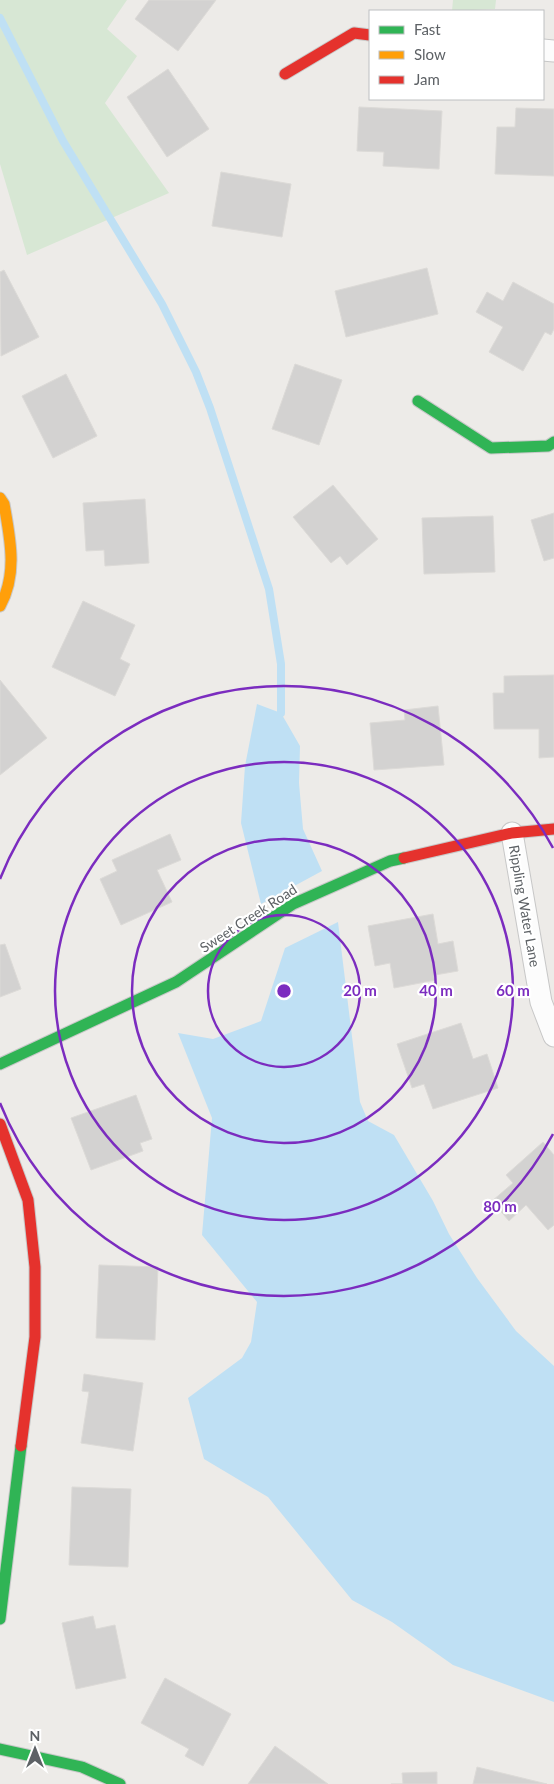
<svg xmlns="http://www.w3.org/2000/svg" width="554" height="1784" font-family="Lato,sans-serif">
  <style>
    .green { fill: #d7e7d4 }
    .water { fill: #bfe0f4 }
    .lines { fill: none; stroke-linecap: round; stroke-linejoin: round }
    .stream { stroke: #bfe0f4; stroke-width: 8 }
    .building { fill: #d3d2d1; stroke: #dcdad7 }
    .street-casing { stroke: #c7c7c7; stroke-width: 23 }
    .fast-casing { stroke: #c8c8c8; stroke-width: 13 }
    .slow-casing { stroke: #c8c8c8; stroke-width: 13 }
    .jam-casing { stroke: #c8c8c8; stroke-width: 13 }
    .street { stroke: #fcfcfc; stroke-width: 21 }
    .fast { stroke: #30b455; stroke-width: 11 }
    .slow { stroke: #ff9f0a; stroke-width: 11 }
    .jam { stroke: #e5322d; stroke-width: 11 }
    .ring { fill: none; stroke: #7b2cbf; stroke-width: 2.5 }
    .labels { text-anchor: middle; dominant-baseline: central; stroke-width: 4.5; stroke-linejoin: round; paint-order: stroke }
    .street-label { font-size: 14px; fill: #5d6165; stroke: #fff }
    .centre { fill: #7b2cbf; stroke: #fff; stroke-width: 2.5 }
    .ring-label { font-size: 15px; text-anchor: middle; font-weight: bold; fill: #7b2cbf; stroke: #fff; stroke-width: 4.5; stroke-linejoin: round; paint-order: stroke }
  </style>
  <rect width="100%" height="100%" fill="#edebe8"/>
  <path class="green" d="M0 0H127L107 29 137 56 105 103 169 193 27 255 0 164Z
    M453 0H496L495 9 452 11Z"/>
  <path class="water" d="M257 704 281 713 300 746 299 783 303 829 322 871 261 904 241 823 245 766Z
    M338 922 360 1102 368 1121 394 1135 433 1201 449 1234 477 1278 516 1331 554 1366V1702L453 1665 392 1622 352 1600 268 1497 204 1459 188 1398 242 1358 251 1342 257 1302 202 1235 212 1118 178 1033 213 1039 261 1021 285 948Z"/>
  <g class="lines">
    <path class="stream" d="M0 18 63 141 162 304 196 372 210 408 269 589 281 664V713"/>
  </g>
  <path class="building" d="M149 0H216L178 51 135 19Z
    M168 69 209 129 167 157 127 97Z
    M359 107 442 111 439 169 383 166 384 152 357 151Z
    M516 108 554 109V176L495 174 497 127H515Z
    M221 172 291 184 282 237 212 226Z
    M427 268 438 314 346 337 335 291Z
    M4 270 39 337 1 356 0 272Z
    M513 282 554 304V329L551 335 545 332 523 371 489 352 503 327 476 312 487 292 503 301Z
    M295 364 342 380 319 445 272 429Z
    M66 374 97 436 53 458 22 396Z
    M333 485 378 539 347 565 340 556 331 563 293 517Z
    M145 499 149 563 105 566 104 550 86 551 83 503Z
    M554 513V558L544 561 531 520Z
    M493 516 495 572 424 574 422 518Z
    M83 601 135 625 120 659 130 664 115 696 52 667Z
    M554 675V757L539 758V729H494L493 693H504V676Z
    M0 680 47 738 0 775Z
    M438 706 444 765 374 770 370 723 405 720 404 710Z
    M170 834 181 860 157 870 172 902 121 925 100 879 117 871 112 860Z
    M433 914 438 944 453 941 458 971 435 975 436 980 394 988 390 963 375 966 368 926Z
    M5 944 21 989 0 997V945Z
    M461 1023 473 1059 487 1054 498 1088 433 1109 424 1084 412 1088 397 1044Z
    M136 1095 152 1139 140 1143 143 1151 91 1170 71 1118Z
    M543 1142 554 1155V1225L548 1230 526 1205 509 1221 492 1201 513 1183 506 1175Z
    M99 1265 158 1267 155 1340 96 1338Z
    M84 1374 143 1383 133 1451 81 1443 89 1392 82 1391Z
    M72 1487 131 1489 128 1567 69 1565Z
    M93 1616 96 1629 115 1625 126 1678 76 1689 62 1623Z
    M165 1678 231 1714 203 1766 185 1756 189 1749 141 1723Z
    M275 1746 328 1784H248Z
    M477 1767 547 1784H473Z
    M437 1772V1784H391H403L402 1773Z"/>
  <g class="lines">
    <defs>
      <path id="street" d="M543 50 554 51
        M512 833 541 1002 554 1036"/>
      <path id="fast" d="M418 401 491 448 548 446 554 442
        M0 1064 176 982 293 904 390 861 404 858
        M0 1619 21 1446
        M0 1749 82 1767 120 1784"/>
      <path id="slow" d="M0 498 4 504C10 538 18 574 0 606"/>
      <path id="jam" d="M285 74 354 33 370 35
        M404 858 512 833 554 829
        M0 1124 28 1200 35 1267V1337L21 1446"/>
    </defs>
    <use href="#street" class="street-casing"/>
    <use href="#fast" class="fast-casing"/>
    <use href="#slow" class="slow-casing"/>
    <use href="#jam" class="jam-casing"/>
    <use href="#street" class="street"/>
    <use href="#fast" class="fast"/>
    <use href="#slow" class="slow"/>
    <use href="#jam" class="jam"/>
  </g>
  <g class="ring">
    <circle cx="284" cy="991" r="76"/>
    <circle cx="284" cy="991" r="152"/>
    <circle cx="284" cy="991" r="229"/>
    <path d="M553 1134A305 305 0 0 1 0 1103M0 879A305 305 0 0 1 553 848"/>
  </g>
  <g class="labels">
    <g class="street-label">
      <text transform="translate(525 906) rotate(80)">Rippling Water Lane</text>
      <text transform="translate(248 918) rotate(-33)">Sweet Creek Road</text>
    </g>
  </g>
  <circle cx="284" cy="991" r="8" class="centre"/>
  <g class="ring-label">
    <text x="360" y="996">20 m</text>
    <text x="436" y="996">40 m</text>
    <text x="513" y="996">60 m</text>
    <text x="500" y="1212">80 m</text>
  </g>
  <rect x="369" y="10" width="175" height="90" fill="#ffffff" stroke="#bec0c1"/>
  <rect x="379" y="26" width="25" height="8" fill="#30b455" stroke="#bec0c1"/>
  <text x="414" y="35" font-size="15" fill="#5d6165">Fast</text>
  <rect x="379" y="51" width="25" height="8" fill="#ff9f0a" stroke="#bec0c1"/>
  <text x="414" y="60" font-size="15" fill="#5d6165">Slow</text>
  <rect x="379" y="76" width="25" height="8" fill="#e5322d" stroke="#bec0c1"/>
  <text x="414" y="85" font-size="15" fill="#5d6165">Jam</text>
  <g transform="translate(35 1749)" stroke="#ffffff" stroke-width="4" paint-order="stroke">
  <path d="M0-4L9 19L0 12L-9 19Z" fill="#5d6165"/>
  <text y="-8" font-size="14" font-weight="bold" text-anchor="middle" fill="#5d6165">N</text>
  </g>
</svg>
